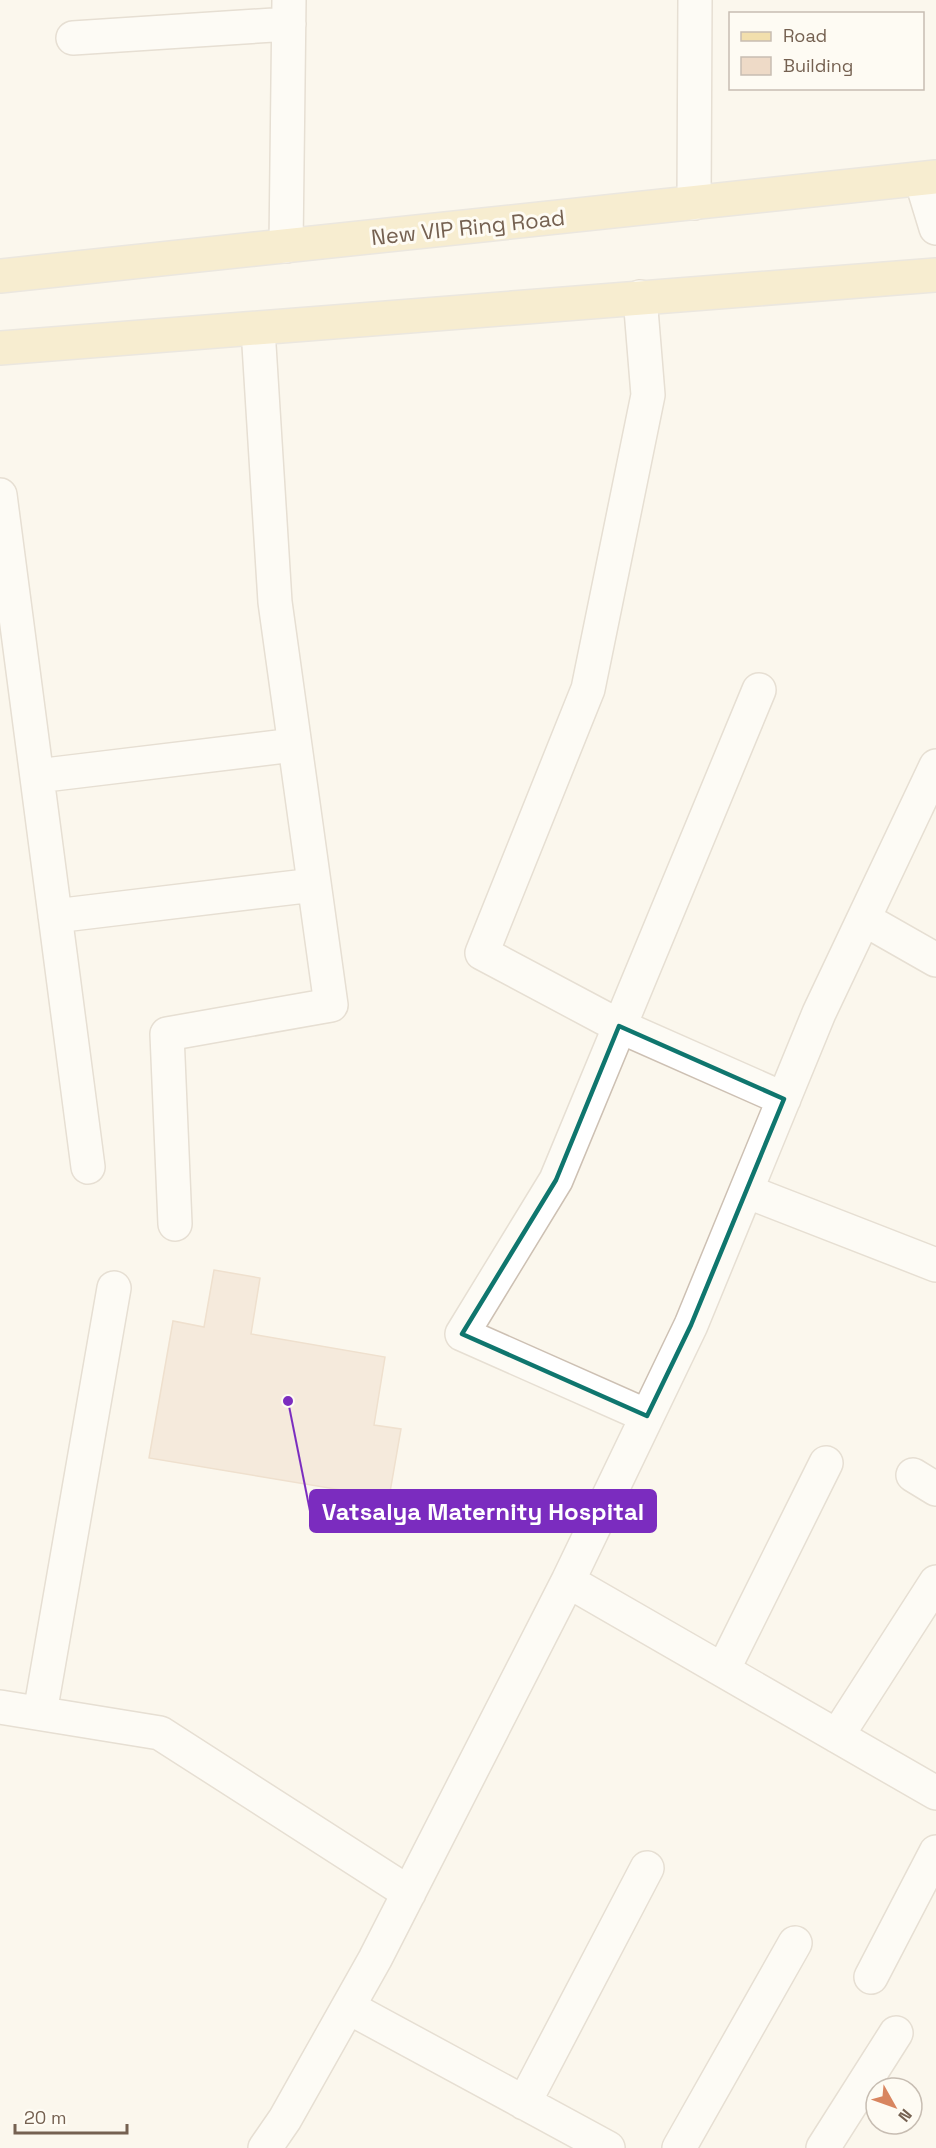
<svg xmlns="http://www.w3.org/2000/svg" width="936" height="2148" font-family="'Space Grotesk',sans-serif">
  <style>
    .building { fill: #eedac7; stroke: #dfc3a9; stroke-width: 1.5 }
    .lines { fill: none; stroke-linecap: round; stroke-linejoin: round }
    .minor-casing { stroke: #cdc0b3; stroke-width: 36 }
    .major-casing { stroke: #d8d3ce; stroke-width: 36 }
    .minor { stroke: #fff; stroke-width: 33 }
    .major { stroke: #f2dfad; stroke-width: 33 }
    .marked { fill: none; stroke: #0f766e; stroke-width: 4.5; stroke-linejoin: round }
    .labels { text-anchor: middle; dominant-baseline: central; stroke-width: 6; stroke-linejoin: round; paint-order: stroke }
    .street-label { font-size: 22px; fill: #756151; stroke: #fefbf3 }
    .leader { fill: none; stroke: #7b2cbf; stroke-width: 2 }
    .callout-dot { fill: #7b2cbf; stroke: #fefbf3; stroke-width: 2 }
    .callout { fill: #7b2cbf; stroke: #7b2cbf; stroke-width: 2 }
    .callout-label { font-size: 24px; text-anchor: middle; font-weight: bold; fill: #fff }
  </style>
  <rect width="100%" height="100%" fill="#fbf7ed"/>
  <path class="building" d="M214 1270 260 1278 251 1334 385 1357 374 1425 401 1429 389 1498 149 1458 173 1321 204 1327Z"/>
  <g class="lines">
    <defs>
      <path id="minor" d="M73 38 289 24
        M921 179 936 228
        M694 203 695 0
        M286 246 289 0
        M640 297 648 395 588 689 482 953 619 1026 784 1099
        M0 495 88 1167
        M37 776 294 745
        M55 916 314 885
        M864 919 936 960
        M746 1191 936 1265
        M175 1224 167 1034 331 1005 275 602 258 329
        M647 1416 462 1334 556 1180 759 690
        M913 1475 936 1489
        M568 1581 936 1793
        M723 1670 826 1463
        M0 1707 160 1733 409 1893
        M40 1713 114 1288
        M837 1736 936 1582
        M871 1977 936 1852
        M348 2007 608 2148
        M524 2103 647 1868
        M265 2148 285 2119 375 1959 568 1581 691 1325 819 1013 936 766
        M679 2148 795 1943
        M823 2148 896 2033"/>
      <path id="major" d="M0 276 936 177
        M0 348 936 275"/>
    </defs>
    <use href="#minor" class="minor-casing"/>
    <use href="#major" class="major-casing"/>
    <use href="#minor" class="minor"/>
    <use href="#major" class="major"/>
  </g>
  <path d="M0 0H936V2148H0ZM619 1026 784 1099 691 1325 647 1416 462 1334 556 1180Z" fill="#fbf7ed" fill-opacity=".55" fill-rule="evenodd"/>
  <path class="marked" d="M619 1026 784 1099 691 1325 647 1416 462 1334 556 1180Z"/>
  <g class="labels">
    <g class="street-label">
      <text transform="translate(468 227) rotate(-6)">New VIP Ring Road</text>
    </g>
  </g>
  <path class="leader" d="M288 1401L310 1511"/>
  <circle class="callout-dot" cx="288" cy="1401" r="6"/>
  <rect class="callout" x="310" y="1490" width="346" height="42" rx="6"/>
  <g class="callout-label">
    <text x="483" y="1520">Vatsalya Maternity Hospital</text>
  </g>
  <rect x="729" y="12" width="195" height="78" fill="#fefbf3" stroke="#c7bdb2" stroke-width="1.5"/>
  <rect x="741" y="32" width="30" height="9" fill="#f2dfad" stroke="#c7bdb2" stroke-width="1.5"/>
  <text x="783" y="42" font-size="18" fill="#756151">Road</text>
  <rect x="741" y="57" width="30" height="18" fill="#eedac7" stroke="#c7bdb2" stroke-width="1.5"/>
  <text x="783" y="72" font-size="18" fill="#756151">Building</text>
  <g transform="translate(894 2106) rotate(130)"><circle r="28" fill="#fefbf3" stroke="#c7bdb2" stroke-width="1.5"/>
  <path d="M0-4.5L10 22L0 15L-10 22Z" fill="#d8855f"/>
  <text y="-9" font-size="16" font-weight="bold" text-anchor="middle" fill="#756151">N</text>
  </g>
  <path d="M15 2124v9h112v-9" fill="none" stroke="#756151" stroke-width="3"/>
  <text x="24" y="2124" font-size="18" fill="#756151" stroke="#fefbf3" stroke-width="4.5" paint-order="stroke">20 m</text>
</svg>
